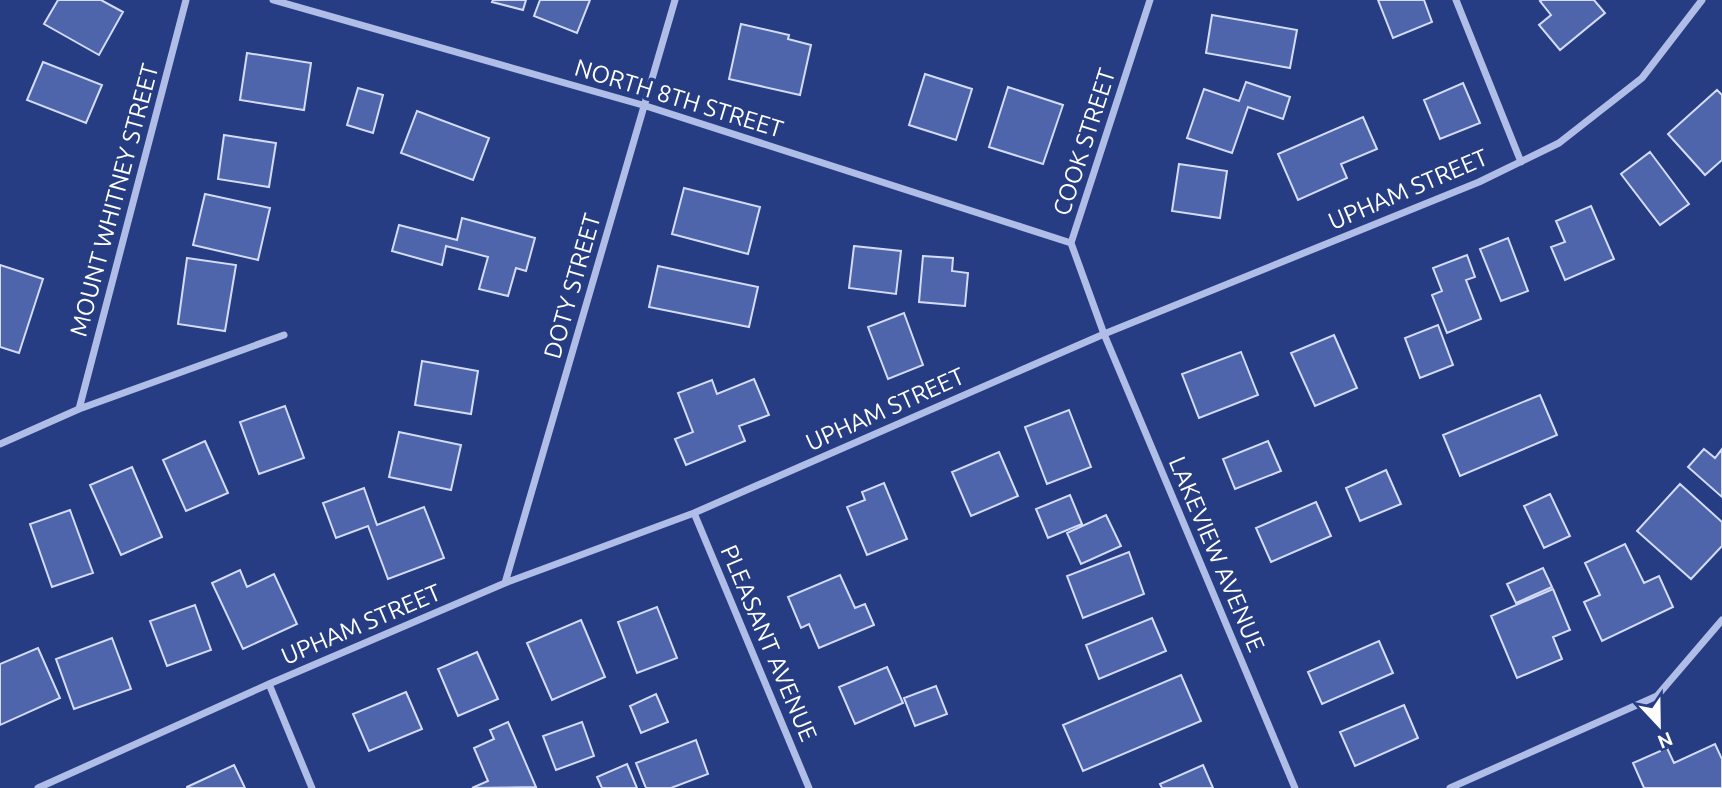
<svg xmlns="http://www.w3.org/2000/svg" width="1722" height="788" font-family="Ubuntu,sans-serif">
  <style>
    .building { fill: #4f65ab; stroke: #d3dbf6; stroke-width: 2 }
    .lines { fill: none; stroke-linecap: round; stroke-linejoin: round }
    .street { stroke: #afbde7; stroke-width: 7 }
    .labels { text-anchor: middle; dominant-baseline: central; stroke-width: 7; stroke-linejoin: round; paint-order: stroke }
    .street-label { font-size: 24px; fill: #fff; stroke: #263c83 }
  </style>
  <rect width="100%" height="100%" fill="#263c83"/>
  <path class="building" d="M58 0H101L123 12 99 55 44 24Z
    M493 0H526L523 10 492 2Z
    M540 0H590L577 33 534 16Z
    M1378 0H1424L1432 22 1393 38Z
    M1542 0H1594L1605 13 1560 50 1539 25 1551 15 1540 1Z
    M1212 15 1297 30 1290 68 1206 53Z
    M741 24 789 35 788 39 811 45 800 95 729 79Z
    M247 53 311 63 304 110 240 100Z
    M43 62 102 85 86 123 27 100Z
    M925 74 972 89 956 140 909 125Z
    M1246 82 1290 97 1283 119 1248 107 1232 153 1187 138 1204 89 1239 101Z
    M1463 83 1480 123 1440 139 1424 100Z
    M1008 87 1063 105 1043 164 989 147Z
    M358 88 383 95 373 133 347 125Z
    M1717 90 1722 95V160L1705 175 1668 134Z
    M417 111 489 138 473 180 401 153Z
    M1363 117 1377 149 1341 164 1347 178 1298 200 1278 154Z
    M224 135 276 143 269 187 218 179Z
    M1650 152 1689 204 1660 225 1621 174Z
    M1179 164 1227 171 1220 218 1172 211Z
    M684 188 760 207 748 254 672 234Z
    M205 194 270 208 258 260 193 245Z
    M1591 206 1614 259 1565 280 1551 247 1565 242 1556 221Z
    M462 218 535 238 526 271 516 268 508 296 479 289 488 257 446 246 442 265 392 251 399 225 457 240Z
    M1508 238 1528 291 1501 301 1480 249Z
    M854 246 901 251 896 294 849 288Z
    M1467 255 1475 277 1466 280 1481 319 1447 333 1432 295 1442 291 1433 268Z
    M923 256 953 258 952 271 968 273 965 306 919 302Z
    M187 258 236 265 225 331 178 324Z
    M0 265 43 279 19 353 0 347Z
    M658 266 758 287 749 327 649 307Z
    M904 313 923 365 888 379 868 327Z
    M1438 325 1453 365 1420 378 1405 338Z
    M1334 335 1357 388 1315 406 1291 353Z
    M1241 352 1258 395 1199 418 1182 374Z
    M422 361 478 371 471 414 415 405Z
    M754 379 769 415 739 426 745 441 686 465 675 439 693 432 678 393 712 380 717 394Z
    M1540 395 1557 435 1460 476 1443 435Z
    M285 406 304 458 259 474 240 422Z
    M1069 410 1091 467 1047 484 1025 427Z
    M399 432 461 445 451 490 389 477Z
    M205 441 228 493 186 511 163 460Z
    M1268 441 1281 471 1235 489 1223 459Z
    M1704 449 1715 458 1722 449V497L1688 467Z
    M999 452 1018 496 971 516 952 472Z
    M132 467 162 537 121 555 90 485Z
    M1386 470 1401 504 1360 521 1346 488Z
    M884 483 907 539 867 555 847 507 865 500 862 492Z
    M1680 484 1722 522V546L1691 579 1637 531Z
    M364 488 377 525 424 507 444 558 388 579 368 526 336 538 323 503Z
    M1550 494 1570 536 1544 548 1524 506Z
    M1070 495 1082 524 1048 538 1036 509Z
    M1316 502 1331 536 1271 562 1256 528Z
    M70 510 93 573 52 587 30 524Z
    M1106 515 1121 546 1081 564 1067 533Z
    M1625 544 1644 583 1659 576 1673 607 1602 641 1584 602 1600 595 1585 563Z
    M1129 552 1144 594 1083 618 1067 576Z
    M1543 568 1552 587 1516 603 1507 584Z
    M240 570 247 587 274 574 297 624 243 649 212 583Z
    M840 575 855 608 865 604 874 625 819 648 809 624 801 628 788 597Z
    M1553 589 1570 630 1553 637 1562 659 1517 678 1491 616Z
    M195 605 211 650 167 666 150 621Z
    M657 607 677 658 637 673 618 622Z
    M1152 618 1166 651 1099 679 1086 645Z
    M581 620 605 677 552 700 527 643Z
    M112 638 131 689 74 709 56 659Z
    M1379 641 1393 673 1322 704 1308 672Z
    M38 648 60 698 0 725V664Z
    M477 652 498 699 458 716 438 669Z
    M887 667 903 703 855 724 839 687Z
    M1181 675 1201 721 1083 771 1063 725Z
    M936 686 947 714 915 726 904 698Z
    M406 692 422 729 369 751 353 714Z
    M656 694 668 722 641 733 630 706Z
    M1404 705 1418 738 1355 766 1340 732Z
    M508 722 536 787 472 788 488 781 474 748 494 739 490 730Z
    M582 722 594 756 556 770 543 736Z
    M696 740 708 774 671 788H646L636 763Z
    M1715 744 1722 759V788H1644L1633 763 1667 748 1674 763Z
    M627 764 637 788H602L597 777Z
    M234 765 245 788H187V787Z
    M1203 765 1213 788H1162L1160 784Z"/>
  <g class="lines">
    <path class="street" d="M273 0 646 106 1071 243
      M1150 0 1071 243 1104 334 1295 788
      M1456 0 1521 162
      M79 409 186 0
      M0 444 79 409 284 335
      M694 513 809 788
      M505 583 675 0
      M269 684 312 788
      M38 788 269 684 505 583 694 513 1104 334 1479 182 1559 143 1642 78 1702 0
      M1450 788 1657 696 1722 620"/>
  </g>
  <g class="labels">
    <g class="street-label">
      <text transform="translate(679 98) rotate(17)">NORTH 8TH STREET</text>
      <text transform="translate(1084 142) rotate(-72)">COOK STREET</text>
      <text transform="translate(1408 189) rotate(-23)">UPHAM STREET</text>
      <text transform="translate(114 200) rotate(-75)">MOUNT WHITNEY STREET</text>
      <text transform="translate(572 286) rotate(-74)">DOTY STREET</text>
      <text transform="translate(885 409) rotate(-24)">UPHAM STREET</text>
      <text transform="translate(1217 554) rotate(67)">LAKEVIEW AVENUE</text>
      <text transform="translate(361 624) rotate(-23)">UPHAM STREET</text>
      <text transform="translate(769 643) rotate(67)">PLEASANT AVENUE</text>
    </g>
  </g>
  <g transform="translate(1659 725) rotate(158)" stroke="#263c83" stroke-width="5" paint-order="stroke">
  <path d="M0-5L12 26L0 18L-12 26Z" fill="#ffffff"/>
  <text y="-10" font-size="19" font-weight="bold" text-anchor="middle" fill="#ffffff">N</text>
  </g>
</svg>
